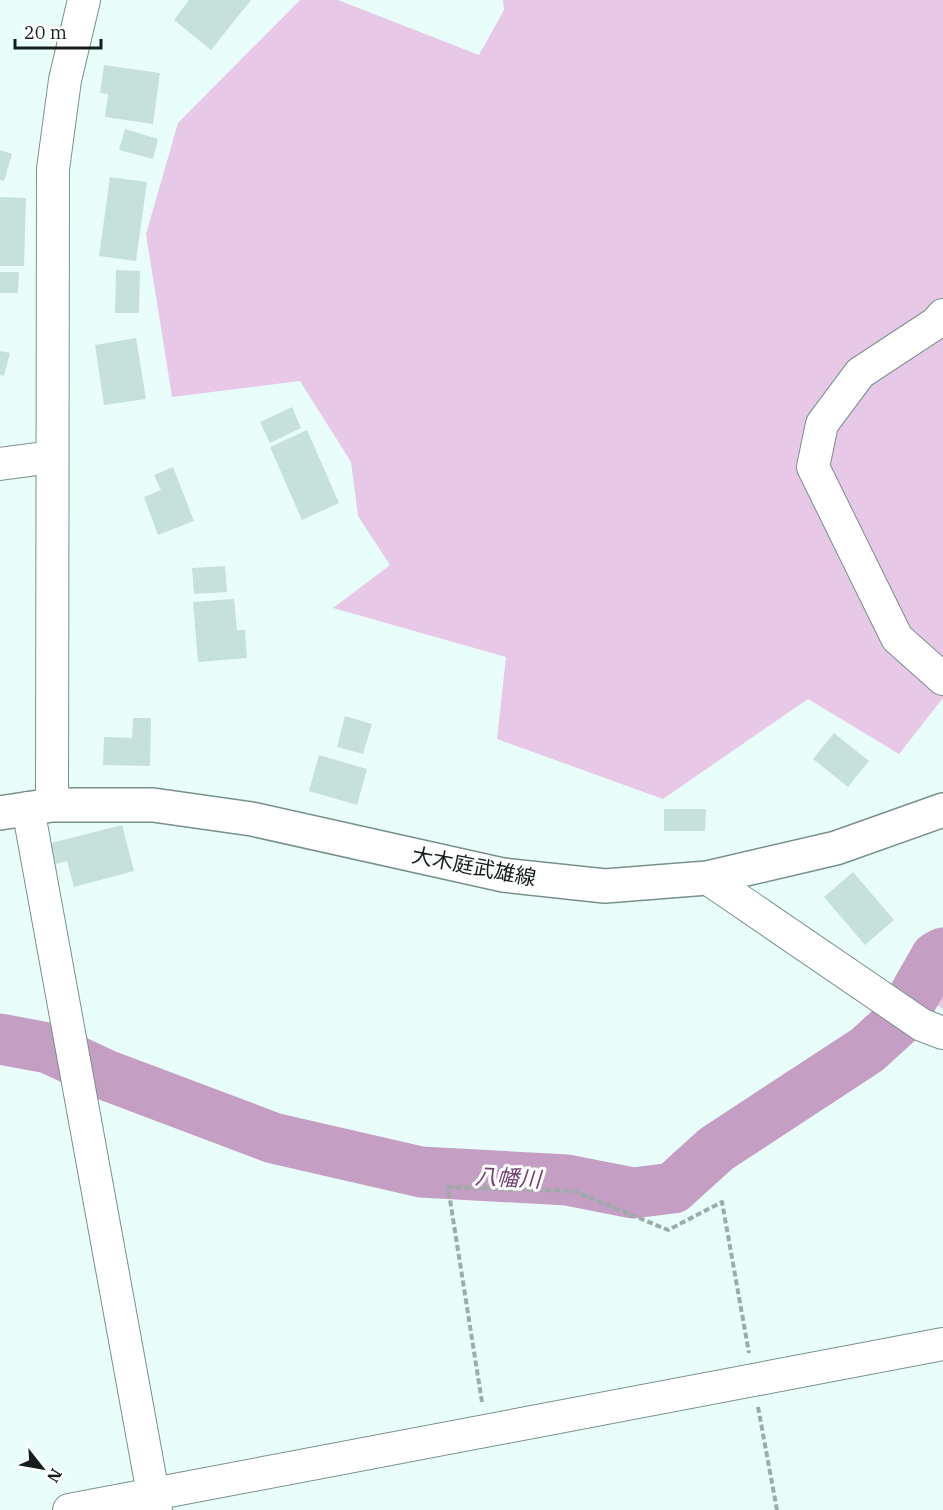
<svg xmlns="http://www.w3.org/2000/svg" width="943" height="1510" font-family="'IBM Plex Serif','Noto Sans JP',serif">
  <style>
    .green { fill: #e7c8e7 }
    .lines { fill: none; stroke-linecap: round; stroke-linejoin: round }
    .river { stroke: #c49fc3; stroke-width: 51 }
    .building { fill: #c6e0dc }
    .street-casing { stroke: #78908d; stroke-width: 34 }
    .secondary-casing { stroke: #78908d; stroke-width: 36 }
    .path { stroke: #9baca9; stroke-width: 4; stroke-dasharray: 6 3; stroke-linecap: butt }
    .street { stroke: #fff; stroke-width: 32 }
    .secondary { stroke: #fff; stroke-width: 33 }
    .labels { text-anchor: middle; dominant-baseline: central; stroke-width: 6; stroke-linejoin: round; paint-order: stroke }
    .street-label { font-size: 21px; fill: #141e1d; stroke: #fff }
    .water-label { font-size: 22px; font-style: italic; fill: #724273; stroke: #fff }
  </style>
  <rect width="100%" height="100%" fill="#e9fefa"/>
  <path class="green" d="M300 0H338L479 55 504 10 503 0H943V698L899 754 808 699 663 799 497 739 506 657 333 608 390 565 358 516 351 462 300 381 172 397 146 234 178 123Z
    M943 933V1009L898 976 920 940Z"/>
  <g class="lines">
    <path class="river" d="M0 1039 48 1048 106 1075 273 1138 421 1172 567 1180 633 1193 673 1188 716 1149 867 1050 900 1020 936 957 943 953"/>
  </g>
  <path class="building" d="M189 0H251L211 50 174 20Z
    M104 65 160 73 153 124 105 117 108 94 100 93Z
    M125 129 158 139 153 159 119 150Z
    M0 150 12 154 4 181 0 180Z
    M110 177 147 182 136 261 99 256Z
    M0 197 26 198 24 266H0Z
    M116 270 140 271 139 313H115Z
    M0 272H19L18 293H0Z
    M136 338 146 399 104 405 95 345Z
    M0 351 10 353 4 376 0 375Z
    M292 407 301 428 270 443 260 422Z
    M307 430 339 503 302 520 270 447Z
    M173 467 194 521 158 535 144 497 161 490 154 475Z
    M225 566 227 592 194 594 192 568Z
    M234 599 237 630H245L247 658 198 662 193 602Z
    M345 716 372 724 363 754 337 747Z
    M133 718H151L150 766 103 765 104 737 132 738Z
    M834 733 869 761 848 787 813 759Z
    M319 755 367 769 357 805 309 791Z
    M664 809H706L705 831H664Z
    M122 825 134 871 74 887 67 861 56 864 51 843Z
    M853 872 894 920 865 945 824 897Z"/>
  <g class="lines">
    <defs>
      <path id="street" d="M943 315 936 323 860 373 822 424 813 467 897 638 943 679
        M0 464 52 457
        M52 805 53 169 65 80 84 0
        M28 808 156 1510
        M707 878 922 1025 943 1033
        M69 1510 943 1344"/>
      <path id="secondary" d="M0 813 52 805H153L252 819 503 875 605 886 707 878 836 848 943 810"/>
    </defs>
    <use href="#street" class="street-casing"/>
    <use href="#secondary" class="secondary-casing"/>
    <path class="path" d="M482 1402 448 1187 574 1191 668 1230 722 1202 749 1353
      M758 1407 777 1510"/>
    <use href="#street" class="street"/>
    <use href="#secondary" class="secondary"/>
  </g>
  <g class="labels">
    <g class="street-label">
      <text transform="translate(474 866) rotate(11)">大木庭武雄線</text>
    </g>
    <g class="water-label">
      <text transform="translate(508 1177) rotate(3)">八幡川</text>
    </g>
  </g>
  <g transform="translate(42 1468) rotate(121)" stroke="#ffffff" stroke-width="4.5" paint-order="stroke">
  <path d="M0-4.5L10 22L0 15L-10 22Z" fill="#141e1d"/>
  <text y="-9" font-size="16" font-weight="bold" text-anchor="middle" fill="#141e1d">N</text>
  </g>
  <path d="M15 39v9h86v-9" fill="none" stroke="#141e1d" stroke-width="3"/>
  <text x="24" y="39" font-size="18" fill="#141e1d" stroke="#ffffff" stroke-width="4.5" paint-order="stroke">20 m</text>
</svg>
